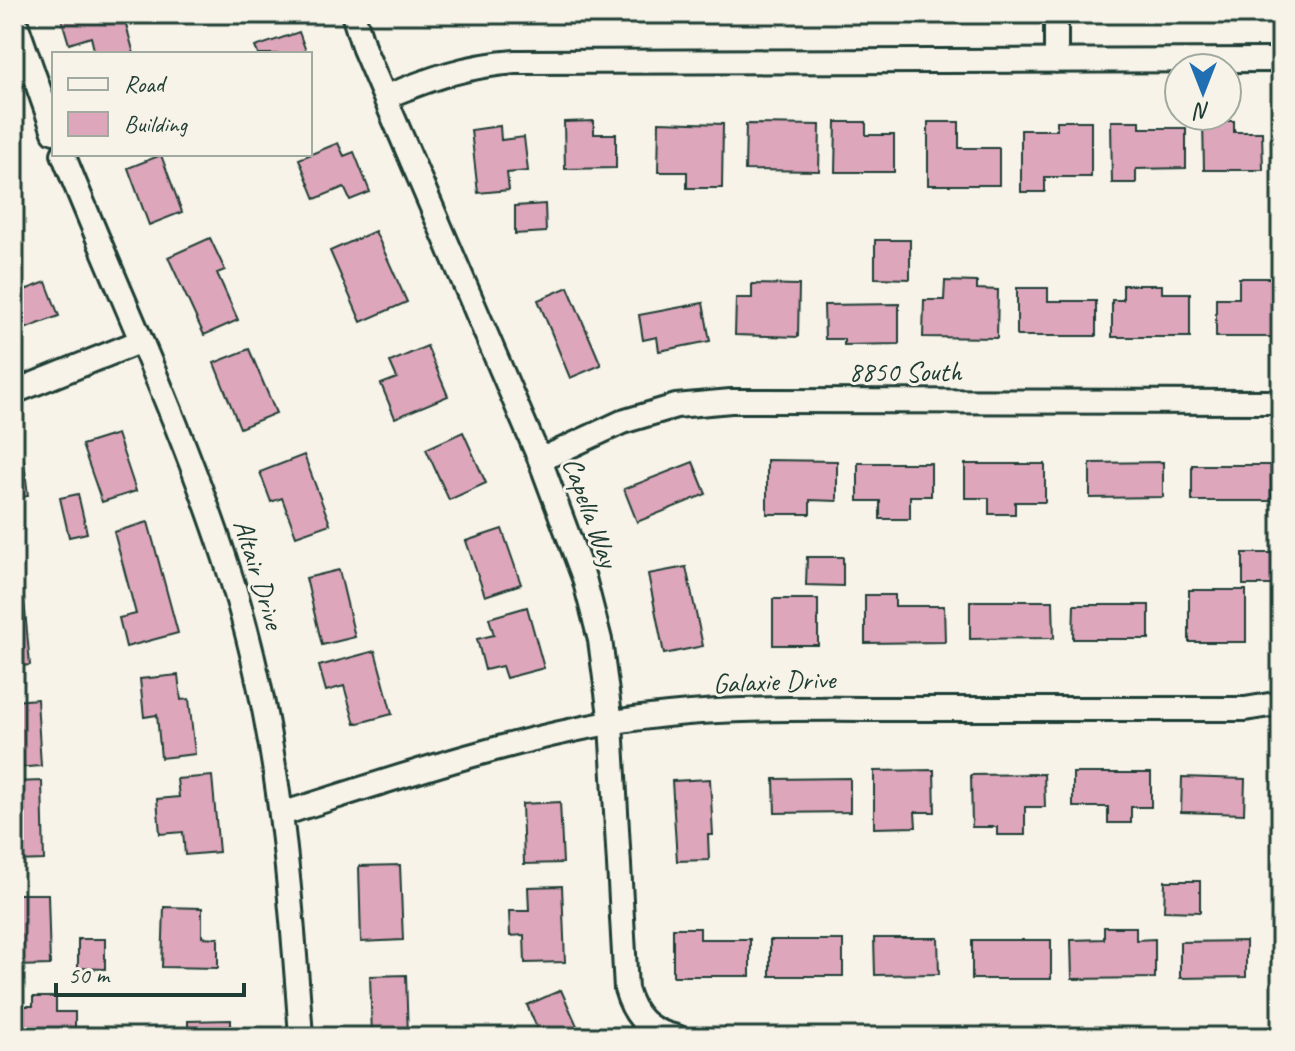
<svg xmlns="http://www.w3.org/2000/svg" width="1295" height="1051" font-family="Caveat,sans-serif">
  <style>
    .building { fill: #dea6bb; stroke: #1f3d34; stroke-width: 2 }
    .lines { fill: none; stroke-linecap: round; stroke-linejoin: round }
    .street-casing { stroke: #1f3d34; stroke-width: 28 }
    .street { stroke: #f7f3e8; stroke-width: 22 }
    .labels { text-anchor: middle; dominant-baseline: central; stroke-width: 6; stroke-linejoin: round; paint-order: stroke }
    .street-label { font-size: 28px; fill: #1f3d34; stroke: #f7f3e8 }
  </style>
  <rect width="100%" height="100%" fill="#f7f3e8"/>
  <filter id="ink" filterUnits="userSpaceOnUse"><feTurbulence type="fractalNoise" baseFrequency=".0125" numOctaves="2"/><feDisplacementMap in="SourceGraphic" scale="16" xChannelSelector="R" yChannelSelector="G"/><feConvolveMatrix kernelMatrix="1 2 1 2 8 2 1 2 1" color-interpolation-filters="sRGB"/></filter>
  <g filter="url(#ink)">
    <path class="building" d="M60 14H123L134 54H95L91 37 69 44Z
      M241 14H290V15L242 22Z
      M299 32 307 54H258L255 47Z
      M594 121V134H616V168L565 169 564 122Z
      M1057 121H1091V177H1045V192H1021V130H1057Z
      M1111 121H1140V128H1186V168L1136 169V183H1112Z
      M1203 121H1234V132H1262L1263 170H1204Z
      M659 122 723 124 722 188H687V172H658Z
      M836 122H866V135H894V172H835Z
      M928 122H959V148H999V185H928Z
      M746 124 820 125 819 171 745 170Z
      M500 126 501 140 524 137 528 171 507 173 509 190 478 193 471 130Z
      M338 143 344 156 354 152 370 192 350 200 344 187 315 199 299 159Z
      M161 155 182 212 149 225 128 168Z
      M545 204 546 232 515 234V206Z
      M375 231 407 302 361 322 330 251Z
      M210 238 225 270 217 273 238 320 204 335 168 257Z
      M875 240H910V279L875 278Z
      M1239 278H1279V337H1216V298H1239Z
      M945 281 977 282V289L998 290 997 338 923 337 924 300H944Z
      M46 282 59 316 14 333V294Z
      M752 284 799 285 798 337 735 335 736 298H752Z
      M1123 285H1162V293H1190V337H1112V300H1123Z
      M568 287 601 365 570 378 538 300Z
      M1017 288H1048V301H1096V336H1017Z
      M703 303 710 341 659 351 657 337 643 340 639 315Z
      M899 304V344L844 345V339H825L824 305Z
      M427 346 448 396 395 418 381 384 397 378 390 362Z
      M249 349 276 413 240 428 214 363Z
      M463 432 486 483 449 500 426 449Z
      M117 434 136 491 102 502 82 445Z
      M304 455 330 524 296 536 282 498 271 502 260 472Z
      M767 460 837 461V501L810 500V514H767Z
      M24 461 28 496 14 498V463Z
      M693 462 706 494 637 522 624 489Z
      M1163 462V497L1090 498V463Z
      M858 463H931V496H910V519H880V501H858Z
      M965 464H1045V502H1015V514H989V498H965Z
      M1192 465H1271V501H1192Z
      M78 494 87 533 69 537 60 498Z
      M148 522 178 633 126 647 119 618 136 614 114 532Z
      M502 529 521 584 485 596 466 541Z
      M1243 553H1277L1278 585H1243Z
      M807 557H843V586L806 585Z
      M686 567 703 646 664 654 648 574Z
      M339 570 355 637 322 645 306 578Z
      M1189 590H1246V642H1189Z
      M865 595H895V606H944L945 642 865 643Z
      M24 599 30 665 14 667V600Z
      M773 599H818V645H773Z
      M970 601H1053L1054 638 970 639Z
      M1074 605H1149V639H1073Z
      M527 607 544 668 506 678 502 666 485 670 477 639 494 635 489 618Z
      M375 651 392 714 355 724 344 686 326 691 319 666Z
      M178 675 181 700 189 699 195 754 161 758 157 715 144 717 140 679Z
      M37 699 41 766 14 768V701Z
      M934 770 935 812H915L916 827 874 828V771Z
      M1073 773H1151V807H1131V823H1108V807H1073Z
      M1044 774 1045 807H1025V835H997V827H972L971 775Z
      M212 776 219 852 185 855 183 832 160 834 157 799 179 797 177 779Z
      M1182 777 1245 779 1244 814 1181 812Z
      M850 778V812L775 813 774 779Z
      M710 779 713 835H708L709 860 677 861 672 781Z
      M42 781 44 860 14 861V782Z
      M560 802 563 863 524 864 522 804Z
      M400 865 403 940 361 942 359 866Z
      M1165 881H1200V912L1164 911Z
      M562 886 565 962 525 963 524 935 510 936 509 911H529L528 887Z
      M15 894H48L50 965 16 966Z
      M164 907 202 908V937L218 938V968L162 967Z
      M1104 927H1136V940L1155 939V978L1072 979 1071 940 1104 939Z
      M673 928H700V939H750V976H673Z
      M874 938H938L939 974 875 975Z
      M78 939H105V969L78 968Z
      M770 940H843V976H770Z
      M972 940H1051V979H972Z
      M1246 941V977L1180 978V942Z
      M406 975 408 1037H372L370 976Z
      M561 990 582 1037H541L527 1005Z
      M33 997H56V1012H75V1037H14V1006H33Z
      M231 1020V1037H188V1021Z"/>
    <g class="lines">
      <defs>
        <path id="street" d="M353 14 364 49 540 460 584 578 600 640 611 723 626 989C634 1017 648 1031 677 1037
          M14 18 54 132
          M1056 61V14
          M385 97C432 78 465 66 515 62L1281 60
          M63 154C117 289 180 421 225 559 277 714 290 875 301 1037
          M14 392 141 341
          M540 460 622 422 676 406 731 401 1281 402
          M282 814C390 780 498 743 609 723 705 706 803 709 899 709 1015 709 1130 709 1245 709L1281 703"/>
      </defs>
      <use href="#street" class="street-casing"/>
      <use href="#street" class="street"/>
    </g>
  </g>
  <g class="labels">
    <g class="street-label">
      <text x="905" y="371">8850 South</text>
      <text transform="translate(591 512) rotate(70)">Capella Way</text>
      <text transform="translate(259 574) rotate(73)">Altair Drive</text>
      <text transform="translate(774 681) rotate(-2)">Galaxie Drive</text>
    </g>
  </g>
  <rect width="1295" height="1051" fill="none" stroke="#f7f3e8" stroke-width="48"/>
  <rect x="24" y="24" width="1247" height="1003" fill="none" stroke="#1f3d34" stroke-width="3" filter="url(#ink)"/>
  <rect x="52" y="52" width="260" height="104" fill="#f7f3e8" stroke="#a1aaa0" stroke-width="2"/>
  <rect x="68" y="78" width="40" height="12" fill="#f7f3e8" stroke="#a1aaa0" stroke-width="2"/>
  <text x="124" y="92" font-size="24" fill="#1f3d34">Road</text>
  <rect x="68" y="112" width="40" height="24" fill="#dea6bb" stroke="#a1aaa0" stroke-width="2"/>
  <text x="124" y="132" font-size="24" fill="#1f3d34">Building</text>
  <g transform="translate(1203 92) rotate(180)"><circle r="38" fill="#f7f3e8" stroke="#a1aaa0" stroke-width="2"/>
  <path d="M0-6L14 30L0 20L-14 30Z" fill="#1f6fb2"/>
  <text y="-12" font-size="22" font-weight="bold" text-anchor="middle" fill="#1f3d34">N</text>
  </g>
  <path d="M56 983v12h188v-12" fill="none" stroke="#1f3d34" stroke-width="4"/>
  <text x="68" y="983" font-size="24" fill="#1f3d34" stroke="#f7f3e8" stroke-width="6" paint-order="stroke">50 m</text>
</svg>
